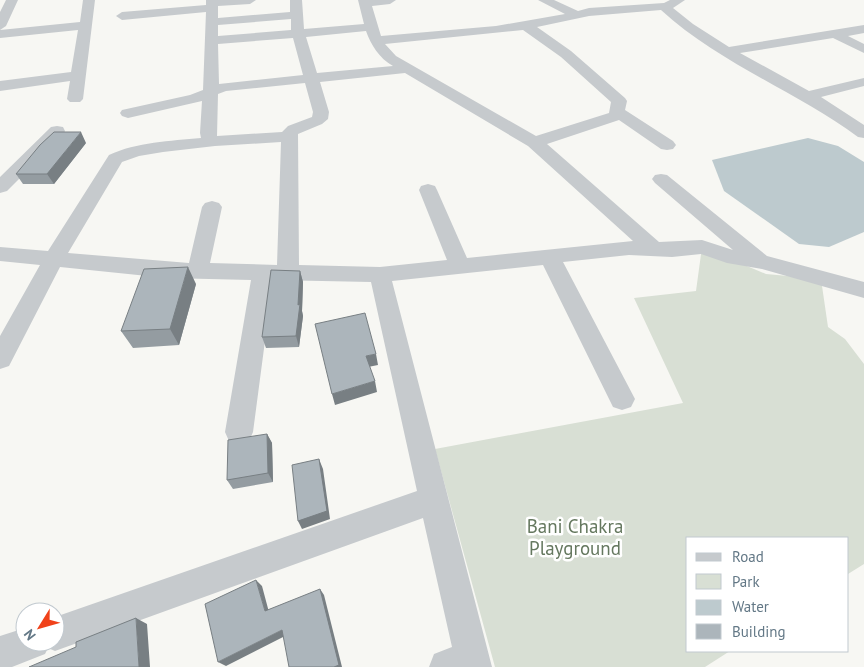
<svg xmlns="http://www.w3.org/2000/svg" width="864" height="667" font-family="'PT Sans',sans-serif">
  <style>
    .green { fill: #d8dfd4 }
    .water { fill: #bdcace }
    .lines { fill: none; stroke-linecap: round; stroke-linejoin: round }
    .minor { fill: #c6cacd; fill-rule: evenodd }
    .wall { fill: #949ca1 }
    .shaded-wall { fill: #787f83 }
    .building { fill: #acb5bb; stroke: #787f83 }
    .labels { text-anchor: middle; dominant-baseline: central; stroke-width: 5; stroke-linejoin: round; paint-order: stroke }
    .near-park-label { font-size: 19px; fill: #65785f; stroke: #fff }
  </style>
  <rect width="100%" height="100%" fill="#f7f7f3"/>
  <path class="green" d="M702 247 766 274 821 279 828 327 845 339 864 364V564L848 574V538H688V651H730L705 667H495L435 449 683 403 634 298 696 291Z"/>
  <path class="water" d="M808 138 838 146 864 162V232L829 247 799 244 724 191 712 160Z"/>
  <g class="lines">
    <path class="minor" d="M6 0H18L6 26 0 30V12Z
      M83 0H95L83 99 80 102H70L67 99 70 81 0 91V81L71 72 78 30 0 38V30L80 22Z
      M206 0H256L250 4 218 6V18L290 12V0H302L304 29 364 24 358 0H396L390 4 372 6 381 36 496 26 565 14 538 0H554L578 11 589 8 664 3 670 0H685L673 8 693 24 729 47 864 25V33L848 36 864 44V53L833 38 740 53 809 91 864 78V86L821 97 864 125V138L858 137C795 91 719 63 661 10L589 16 537 27 571 51 625 98 627 101 625 110 673 141 676 145 673 149 667 150 661 149 619 120 547 144 659 242 702 240 733 250 655 183 652 179 655 175 661 174 667 175 767 256 864 282V298L762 269 727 263 701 254 672 257 629 255 563 262 635 399 631 407 622 410 613 407 543 265 392 281 492 667H429L434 654 452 647 423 518 55 651 48 648 45 654 12 667H0V636L25 628V642H55V617L417 491 371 282 273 280 253 432 249 441 239 444 229 441 225 432 251 280 167 278 60 267 9 366 0 369V336L40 265 0 261V247L48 251 109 155C137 142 170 141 201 138L200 133 202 101 128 118 122 116 120 113 122 110 190 95 203 90 206 12 122 20 116 16 122 12 206 5ZM291 19V30L218 36V25ZM523 30 561 57 611 102 609 113 536 136 396 56 385 44ZM366 31C371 45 379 58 393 66L317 73 306 37ZM293 38 303 75 219 84 218 44ZM405 73 528 146 633 241 467 258 437 190 435 186 428 184 421 186 419 190 447 260 380 267 299 265 298 134 322 124 328 119 329 112 320 82ZM305 83 313 112 312 117 288 126 282 132 217 136 218 94 226 91ZM281 142 277 265 210 263 222 207 219 203 212 201 205 203 202 207 189 263 68 253 122 162 139 156 163 152 215 146Z
      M57 126 63 127 65 131 63 135 7 191 0 193V177L51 127Z"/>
  </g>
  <path class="wall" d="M86 143 54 184H23L16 174Z
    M300 271 303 282 302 311 303 316 299 347 266 348 262 337Z
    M196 284 179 345 133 348 121 331Z
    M267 434 272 443 273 482 233 489 227 480Z"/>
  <path class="shaded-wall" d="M81 132 86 143 54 184 47 174Z
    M188 267 196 284 179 345 170 329Z
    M300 271 303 282 302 311 303 316 299 347 296 336Z
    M376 354 378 365 368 367 366 356Z
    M375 381 377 392 335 405 332 394Z
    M267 434 272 443 273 482 268 473Z
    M319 459 323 469 330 519 302 529 298 521Z
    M256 580 262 586 270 616 265 611Z
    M320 589 324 595 342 667H334Z
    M136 618 147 624 150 667H139Z
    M282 630 287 635 226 666 218 662Z"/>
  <path class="building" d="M54 132H81L47 174H16L40 145Z
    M188 267 170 329 121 331 144 269Z
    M271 270 300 271 298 305 300 304 296 336 262 337Z
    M365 313 376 354 366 356 375 381 332 394 315 324Z
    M267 434 268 473 227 480 228 440Z
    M319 459 327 511 298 521 292 465Z
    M256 580 265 611 320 589 339 665 334 667H289L282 630 218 662 205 604Z
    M136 618 139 667H29L76 647V642Z"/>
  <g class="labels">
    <g class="near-park-label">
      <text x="575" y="526">Bani Chakra<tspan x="575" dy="22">Playground</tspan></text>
    </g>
  </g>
  <rect x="686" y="537" width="162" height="115" fill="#ffffff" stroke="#c1c9cf"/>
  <rect x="696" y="553" width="25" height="8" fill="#c6cacd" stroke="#c1c9cf"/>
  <text x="732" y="562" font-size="15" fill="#637886">Road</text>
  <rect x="696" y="574" width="25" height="15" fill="#d8dfd4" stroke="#c1c9cf"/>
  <text x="732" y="587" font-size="15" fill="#637886">Park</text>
  <rect x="696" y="600" width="25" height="15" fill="#bdcace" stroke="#c1c9cf"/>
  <text x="732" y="612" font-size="15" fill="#637886">Water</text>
  <rect x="696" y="624" width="25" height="15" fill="#acb5bb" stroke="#c1c9cf"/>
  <text x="732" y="637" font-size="15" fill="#637886">Building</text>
  <g transform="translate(40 627) rotate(233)"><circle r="24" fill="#ffffff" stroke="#c1c9cf"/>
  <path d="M0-4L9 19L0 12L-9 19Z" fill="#f0421a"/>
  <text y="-8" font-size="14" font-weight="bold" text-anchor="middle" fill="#637886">N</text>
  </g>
</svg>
